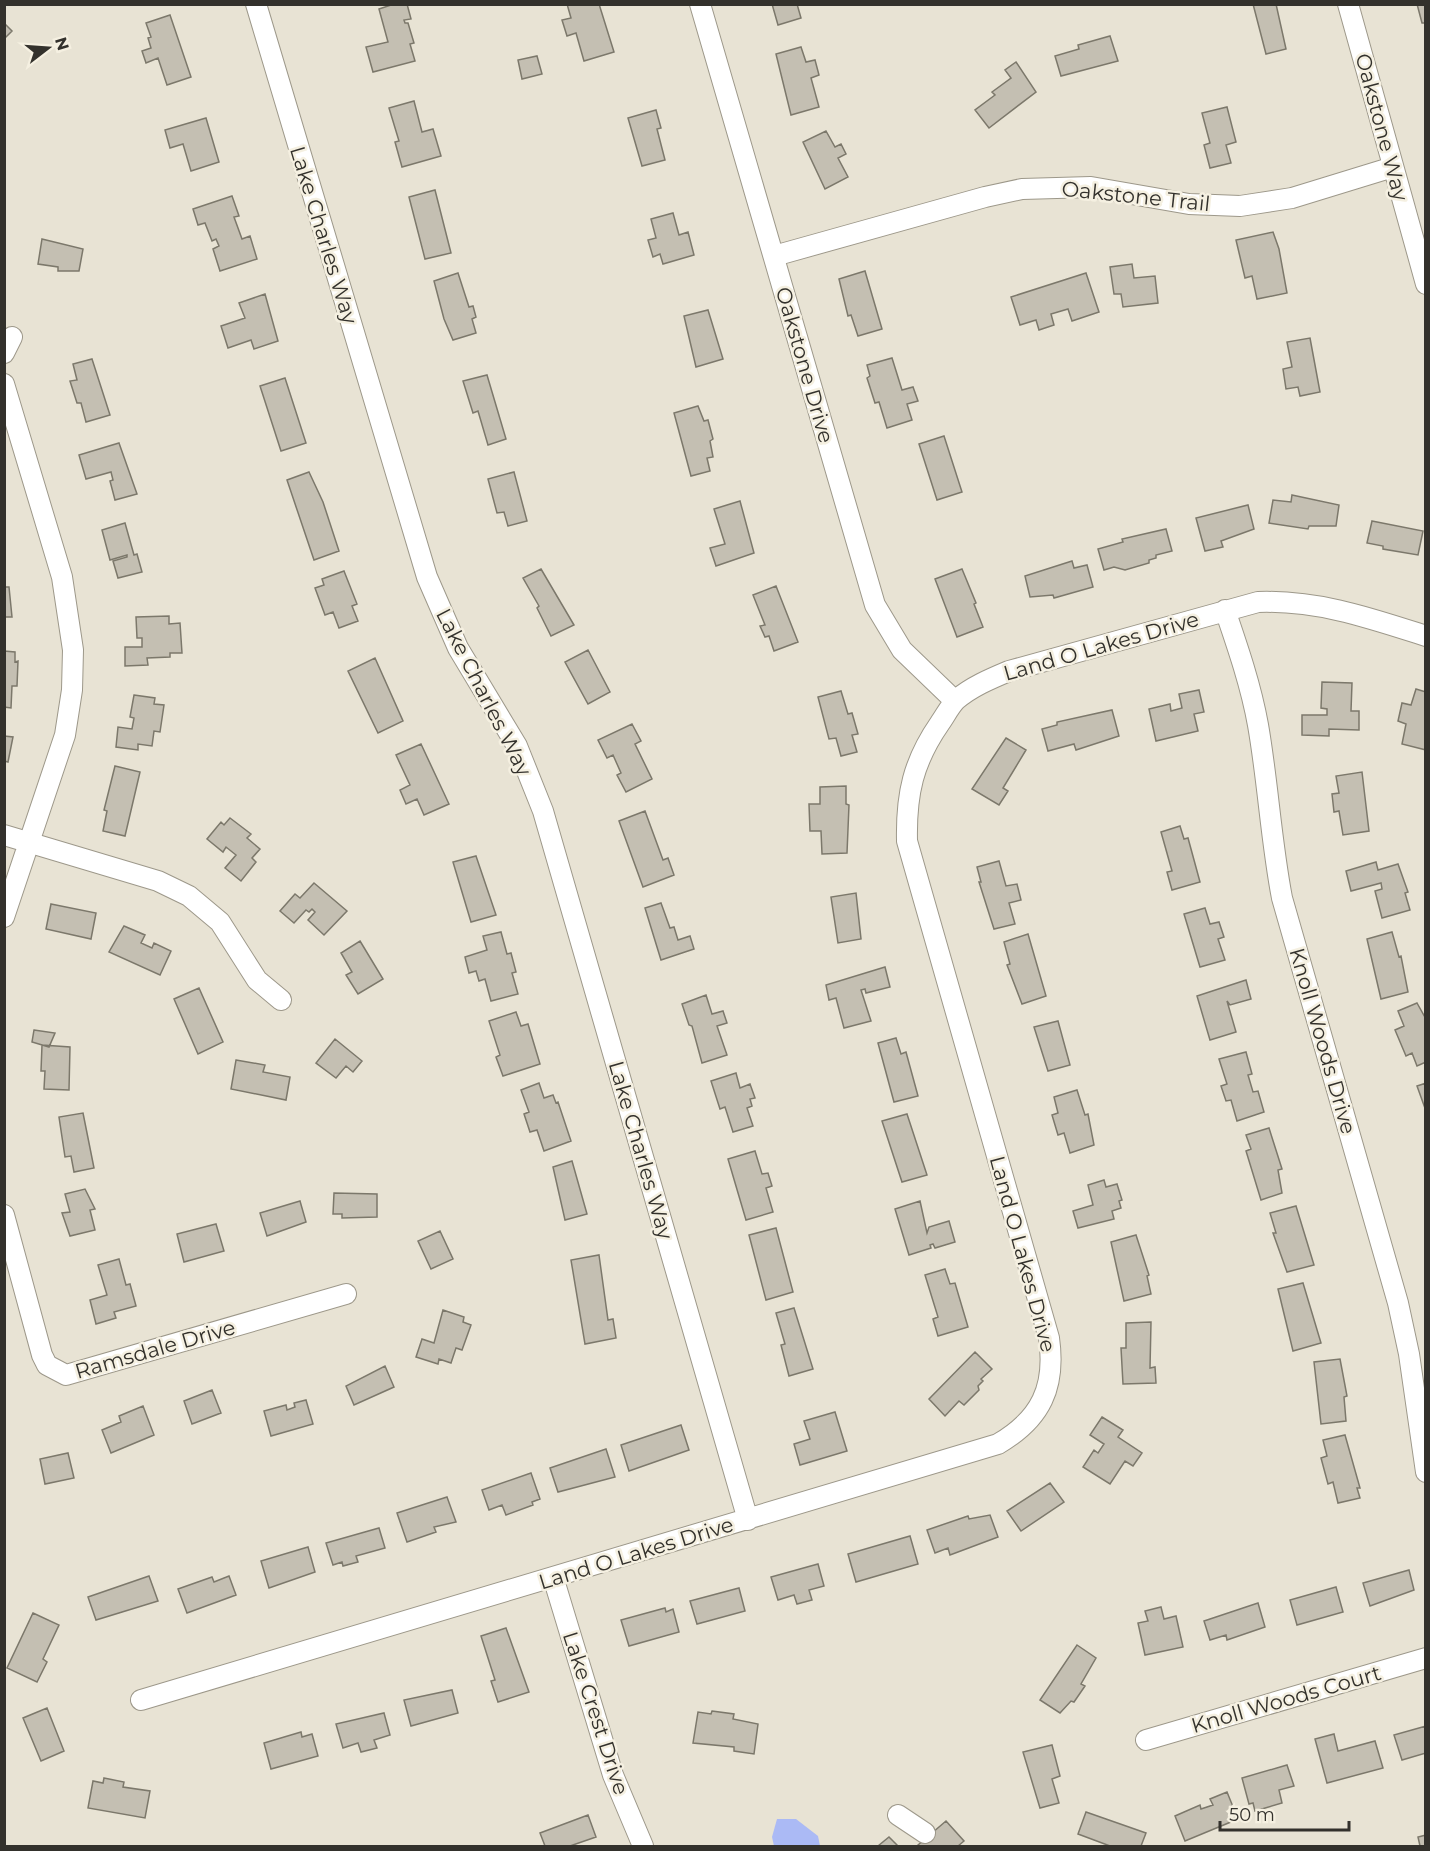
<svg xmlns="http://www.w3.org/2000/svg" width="1430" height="1851" font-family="Montserrat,sans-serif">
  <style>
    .water { fill: #abbaf5 }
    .building { fill: #c4bfb2; stroke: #7c786b; stroke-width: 1.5 }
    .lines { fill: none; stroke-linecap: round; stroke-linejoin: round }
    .street-casing { stroke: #9d988a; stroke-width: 22 }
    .street { stroke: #fff; stroke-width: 20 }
    .labels { text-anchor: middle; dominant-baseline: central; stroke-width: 5; stroke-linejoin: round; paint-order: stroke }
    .street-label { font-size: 21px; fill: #33312c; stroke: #f5f0e1 }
  </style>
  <rect width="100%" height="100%" fill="#e8e3d4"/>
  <path class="water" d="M777 1819H796L818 1836 820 1846H774L772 1837Z"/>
  <path class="building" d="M394 4H407L411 19 404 20 405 23H408L414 43 410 44 415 61 373 72 366 47 388 42 379 9Z
    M567 4H599L614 52 584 61 576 33 567 36 562 20 571 18Z
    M772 4H797L801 18 778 25Z
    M1253 4H1276L1286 49 1266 54Z
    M1417 4H1426V23H1422Z
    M170 15 191 77 167 85 158 58 146 63 142 51 151 48 148 38 151 37 146 23Z
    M4 23 12 31 4 39Z
    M1110 36 1118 61 1061 76 1055 56 1079 49 1078 45Z
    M801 47 806 62 815 60 819 75 811 78 819 107 791 115 776 54Z
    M537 56 542 74 522 79 518 60Z
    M1016 62 1036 92 989 128 975 110 995 95 992 92 1011 78 1005 70Z
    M414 101 422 132 433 129 441 156 402 167 395 142 399 141 389 108Z
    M1227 107 1236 142 1226 145 1231 163 1210 168 1204 145 1210 143 1202 113Z
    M656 110 661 128 657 129 665 160 642 166 628 118Z
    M206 118 219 162 191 171 183 144 170 148 165 130Z
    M826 131 835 147 841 144 846 154 838 158 848 177 825 189 803 142Z
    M435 190 451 253 425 259 409 197Z
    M232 196 239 216 234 217 242 239 250 236 257 259 220 271 213 249 219 246 216 239 212 241 205 223 198 225 193 209Z
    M673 213 679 235 688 232 694 255 663 264 660 254 653 257 648 240 656 238 651 219Z
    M1273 232 1279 249 1287 293 1257 299 1252 276 1245 278 1236 240Z
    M42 239 83 249 79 271H58V267L38 264Z
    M1132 264 1134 278 1155 276 1158 303 1123 307 1121 294H1114L1110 267Z
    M865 271 882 329 858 336 851 315 848 316 839 279Z
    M458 273 469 307 473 306 476 317 472 319 476 333 453 340 444 319 434 281Z
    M1086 273 1099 312 1072 321 1068 309 1051 314 1054 325 1039 330 1036 320 1020 325 1011 297Z
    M265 294 278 341 254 349 251 340 228 348 221 326 245 318 239 303Z
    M708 310 723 359 696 367 684 316Z
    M1310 338 1320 392 1300 396 1298 387 1286 389 1283 369 1292 367 1287 342Z
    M892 358 902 390 913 387 918 401 907 404 912 420 887 428 879 402 875 403 867 378 870 376 867 365Z
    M92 359 110 415 86 422 81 403H77L70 381 77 380 73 364Z
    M487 375 506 439 488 445 478 411 473 413 463 381Z
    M285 378 306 443 281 451 260 386Z
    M698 406 704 421 708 420 713 439 710 441 713 457 707 458 710 471 691 476 674 413Z
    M944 436 962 492 937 500 919 444Z
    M119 443 137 494 115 500 110 481 113 480 111 472 86 479 79 455Z
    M309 472 323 502 339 551 314 560 287 480Z
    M514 472 527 521 508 526 504 512 497 513 488 479Z
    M1292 495 1339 505 1336 526H1309L1308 529 1269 523 1273 500 1291 502Z
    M740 501 754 553 716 566 710 548 725 544 714 509Z
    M1248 505 1254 529 1221 541 1223 547 1205 551 1196 518Z
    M1372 521 1423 531 1418 555 1383 549V546L1367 543Z
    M125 523 134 555 137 554 142 572 118 578 113 561 127 557V555L110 560 102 530Z
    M1166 529 1172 551 1156 555V558L1149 560V563L1125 570 1114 567 1104 570 1098 549 1123 542 1122 539Z
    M1072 561 1074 568 1087 565 1093 587 1054 598 1053 595 1030 597 1025 576Z
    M541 569 574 625 551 636 537 608 539 606 523 578Z
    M962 569 976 603 974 604 983 627 957 637 935 579Z
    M344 571 357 604 352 606 358 621 339 628 333 612 325 615 315 588 324 585 322 579Z
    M776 586 798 642 774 651 769 636 765 637 760 626 765 625 753 595Z
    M4 587H9L12 617H4Z
    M169 616V624L180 623 182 653H170V657L147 658 148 665 125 666V647H142V638H137L136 617Z
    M588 650 610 692 588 704 565 662Z
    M4 651 15 652V662L18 661 17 686H12L11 708 4 707Z
    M375 658 403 721 378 733 348 671Z
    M1322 682 1352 683 1351 711H1359V730L1329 729V736L1302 735V715H1327V709L1321 708Z
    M1416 689 1426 692V750L1402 744 1406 724 1398 721 1402 703 1411 705Z
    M1199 690 1204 712 1194 714 1198 731 1156 741 1149 709 1170 704 1171 711 1182 708 1179 694Z
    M841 691 848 714 852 713 858 734 852 735 857 752 841 756 836 738 829 739 818 697Z
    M134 695 155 698 154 704 164 705 160 732 154 731 152 746 138 744V750L116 747 118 727 132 729 134 718 130 717Z
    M1112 710 1119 736 1076 750 1074 744 1048 751 1042 729 1057 725V722Z
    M632 724 641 741 635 744 652 779 626 792 617 775 621 773 613 755 607 758 598 740Z
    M4 736 13 737 8 762 4 761Z
    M1006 738 1026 750 1003 788 1008 791 999 805 972 789Z
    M421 744 449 804 424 815 417 799 406 804 400 790 410 785 396 755Z
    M115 766 140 772 125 836 103 831 107 811 104 810Z
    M1362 772 1369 831 1343 835 1339 811 1334 812 1332 794 1339 793 1336 776Z
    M846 786V804L849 805 847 853 822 854 821 831H810L809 804H820V787Z
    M645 811 663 860 668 858 674 875 643 887 619 821Z
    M230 818 251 834 247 838 260 849 252 858 256 862 241 881 225 868 236 855 226 847 223 852 207 839 221 822 224 825Z
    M1180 826 1184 839 1188 838 1200 882 1172 890 1167 872 1172 871 1161 832Z
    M476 856 496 915 471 922 453 862Z
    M999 861 1006 886 1017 884 1021 900 1009 903 1015 924 994 929 979 882H981L977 867Z
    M1376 862 1378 870 1398 864 1408 892 1405 893 1410 910 1382 918 1375 891 1382 889 1381 883 1351 891 1346 871Z
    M314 883 347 911 324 935 308 920 315 912 312 909 309 912 306 910 294 923 280 911 295 894 300 898Z
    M856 893 861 939 838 943 831 897Z
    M661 903 670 928 674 927 678 940 690 936 694 949 661 960 645 908Z
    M51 904 96 913 91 939 46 929Z
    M1205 908 1210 924 1219 922 1224 937 1218 939 1225 960 1200 967 1184 914Z
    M124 926 145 935 141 943 152 948 154 943 171 951 160 975 109 952Z
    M501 932 507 954 511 953 516 972 512 973 518 994 491 1001 485 979 479 981 476 971 469 973 465 957 487 950 483 936Z
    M1392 932 1399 957 1401 956 1408 992 1381 999 1367 939Z
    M1028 934 1046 996 1022 1004 1007 965 1010 964 1004 942Z
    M360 941 383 979 358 994 346 975 352 972 341 953Z
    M885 967 890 987 866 993 865 989 861 990 871 1021 844 1028 836 998 829 1000 826 985Z
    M1246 980 1251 999 1230 1005 1227 1001 1236 1032 1210 1040 1197 996Z
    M199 988 223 1042 198 1054 174 999Z
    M706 995 712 1014 723 1011 727 1023 717 1026 727 1055 702 1063 692 1026 689 1025 682 1004Z
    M1417 1003 1426 1019V1062L1417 1066 1412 1053 1406 1056 1395 1030 1404 1026 1398 1011Z
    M516 1012 521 1026 528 1024 540 1064 503 1076 496 1057 500 1055 489 1021Z
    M1058 1021 1070 1065 1048 1071 1034 1027Z
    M34 1030 55 1033 49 1047 32 1042Z
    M896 1038 901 1054 906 1052 918 1096 894 1102 878 1043Z
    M335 1039 362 1061 353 1072 346 1066 336 1078 316 1063Z
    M42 1045 70 1047 69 1090 44 1089 45 1071H41Z
    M1246 1052 1252 1074 1248 1075 1253 1092 1258 1091 1264 1112 1237 1121 1231 1100 1226 1101 1221 1086 1227 1084 1219 1059Z
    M236 1060 265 1065 263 1072 290 1077 286 1100 231 1089Z
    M736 1073 740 1088 750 1084 755 1098 750 1099 752 1106 747 1108 753 1126 733 1132 725 1107 720 1109 711 1081Z
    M539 1083 544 1098 553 1095 556 1103 558 1102 571 1141 544 1151 537 1130 530 1132 524 1114 529 1112 521 1090Z
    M1426 1083V1111L1417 1086Z
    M1077 1090 1085 1115 1088 1114 1094 1145 1070 1153 1064 1133 1058 1135 1052 1115 1058 1113 1054 1097Z
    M83 1113 94 1168 74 1172 71 1156 65 1157 59 1117Z
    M907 1114 927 1175 902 1182 882 1121Z
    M1269 1128 1282 1169 1278 1170 1282 1193 1261 1200 1246 1151 1251 1149 1246 1135Z
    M755 1151 762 1174 768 1173 772 1186 766 1188 773 1212 746 1220 728 1159Z
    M572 1161 587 1214 565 1220 553 1167Z
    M1104 1180 1106 1187 1117 1184 1122 1200 1119 1201 1121 1208 1112 1211 1114 1219 1078 1228 1073 1211 1093 1205 1088 1185Z
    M85 1189 95 1209 90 1210 95 1230 70 1236 62 1213 70 1212 65 1194Z
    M334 1193 377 1194V1217L342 1218V1214H333Z
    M300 1201 306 1222 267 1236 260 1213Z
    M920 1201 927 1233 929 1227 949 1221 955 1242 935 1248 933 1244 930 1245 931 1248 909 1255 895 1209Z
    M1296 1206 1314 1265 1287 1272 1273 1233H1276L1270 1213Z
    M216 1224 224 1251 184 1262 177 1234Z
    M776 1228 793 1292 766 1300 749 1235Z
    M440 1231 453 1259 431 1269 418 1241Z
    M1136 1235 1149 1275 1147 1276 1151 1294 1124 1301 1111 1242Z
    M599 1255 608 1320 613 1319 616 1338 585 1344 571 1260Z
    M119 1259 126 1285 130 1284 136 1306 114 1312 116 1318 96 1324 90 1300 107 1295 98 1265Z
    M945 1269 950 1284 955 1283 968 1327 938 1336 933 1319 938 1317 925 1275Z
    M1303 1283 1321 1343 1293 1351 1278 1289Z
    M794 1308 813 1369 789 1376 781 1345 785 1344 776 1313Z
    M443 1310 464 1317 463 1322 471 1325 462 1350 456 1348 451 1363 439 1359 438 1364 416 1357 422 1339 434 1343Z
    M1151 1322 1150 1368 1155 1367 1156 1383 1123 1384 1121 1348H1126V1323Z
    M975 1352 992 1369 981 1379 983 1381 978 1386 979 1390 964 1405 959 1401 945 1416 929 1399Z
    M1340 1359 1347 1396 1344 1397 1346 1421 1321 1424 1314 1362Z
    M385 1366 394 1387 354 1405 346 1386Z
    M212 1390 221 1413 192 1424 184 1401Z
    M306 1400 313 1424 271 1436 264 1411 286 1405 287 1410 295 1407 294 1403Z
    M143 1406 154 1435 111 1453 102 1430 121 1422 119 1416Z
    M835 1412 847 1451 800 1465 794 1444 810 1439 804 1421Z
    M1102 1417 1123 1430 1118 1437 1142 1453 1133 1466 1125 1461 1110 1484 1083 1467 1094 1450 1098 1453 1104 1444 1090 1435Z
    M681 1425 689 1450 629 1471 621 1445Z
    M1345 1435 1360 1488H1357L1360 1498 1338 1503 1333 1482 1328 1484 1321 1458 1327 1456 1323 1440Z
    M606 1449 615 1477 558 1492 550 1468Z
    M68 1453 74 1478 45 1484 40 1459Z
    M531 1473 540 1499 532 1502 533 1505 506 1515 502 1505 489 1510 482 1490Z
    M1050 1483 1064 1502 1021 1531 1007 1511Z
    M447 1497 456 1522 434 1527 436 1532 407 1542 397 1513Z
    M990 1515 998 1537 950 1555 948 1548 935 1553 927 1530 968 1516 969 1519Z
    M379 1528 385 1548 356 1556 358 1562 343 1566 342 1562 333 1565 326 1543Z
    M910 1536 918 1564 856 1582 848 1554Z
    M308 1547 315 1572 269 1588 261 1561Z
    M818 1564 824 1586 809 1590 812 1600 797 1604 794 1595 778 1600 771 1577Z
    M1409 1570 1414 1590 1370 1606 1363 1583Z
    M149 1576 158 1601 96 1620 88 1597Z
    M229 1576 236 1595 187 1613 178 1589 212 1577 214 1582Z
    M1336 1587 1343 1612 1297 1625 1290 1600Z
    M739 1588 745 1611 697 1624 690 1601Z
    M1258 1603 1265 1627 1227 1640 1226 1635 1210 1640 1204 1621Z
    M1161 1607 1164 1619 1176 1616 1183 1647 1145 1655 1138 1623 1148 1621 1145 1611Z
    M665 1608 666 1612 673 1609 679 1632 629 1646 621 1620Z
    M33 1613 59 1625 43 1659 47 1662 37 1682 7 1668Z
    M506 1628 529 1692 498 1702 491 1681 495 1680 481 1636Z
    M1077 1645 1096 1658 1081 1684 1085 1686 1074 1702 1071 1701 1060 1713 1040 1700Z
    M452 1690 458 1713 411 1726 404 1700Z
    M47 1708 64 1751 41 1761 23 1718Z
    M712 1711 734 1714 733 1719 758 1724 754 1754 734 1751V1747L693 1743 698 1712 711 1714Z
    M384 1713 390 1735 374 1740 377 1748 361 1752 358 1743 343 1748 336 1724Z
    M1426 1726V1753L1402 1760 1394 1735Z
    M301 1732 302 1737 312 1734 318 1756 271 1769 264 1743Z
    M1334 1734 1338 1751 1375 1741 1383 1768 1327 1783 1315 1739Z
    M1052 1745 1060 1776 1052 1779 1059 1803 1040 1808 1023 1752Z
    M1287 1765 1294 1786 1279 1790 1282 1803 1255 1811 1253 1803 1249 1804 1242 1778Z
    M104 1778 124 1782 123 1787 150 1791 145 1818 88 1808 93 1781 103 1783Z
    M1227 1792 1238 1819 1185 1841 1175 1816 1200 1805 1201 1809 1213 1805 1210 1799Z
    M1086 1812 1146 1833 1141 1846H1110L1078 1834Z
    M588 1815 596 1837 570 1846H545L540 1833Z
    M946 1821 964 1841 958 1846H919L918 1845Z
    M1426 1835V1846H1420L1418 1837Z
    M889 1837 898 1846H878Z"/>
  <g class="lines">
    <defs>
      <path id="street" d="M256 4 427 577 458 648 517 746 543 811 748 1520
        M700 4 875 605 902 650 955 701
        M1348 4 1426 284
        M774 256 985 197 1022 189 1091 187 1189 204 1240 206 1292 198 1393 167
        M4 353 12 337
        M4 384 62 577 73 650 72 690 65 735 4 917
        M1225 610C1238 648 1251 686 1258 725 1268 782 1271 841 1282 898L1398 1303 1409 1354 1426 1472
        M4 835 158 881 189 896 220 922 257 980 281 1000
        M4 1215 42 1355 47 1365 66 1375 346 1294
        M553 1577 613 1775 643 1846
        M141 1700 998 1444C1041 1419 1056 1387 1049 1338L907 841C906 794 913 762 940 723 945 716 950 706 956 700 971 687 990 679 1009 671L1258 602C1318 600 1370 618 1426 636
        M1146 1740 1426 1658
        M898 1815 925 1833"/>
    </defs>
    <use href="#street" class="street-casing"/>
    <use href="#street" class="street"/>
  </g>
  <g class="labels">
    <g class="street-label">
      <text transform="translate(1382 127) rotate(75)">Oakstone Way</text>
      <text transform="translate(1136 196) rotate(6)">Oakstone Trail</text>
      <text transform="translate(324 235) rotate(73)">Lake Charles Way</text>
      <text transform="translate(805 365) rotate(74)">Oakstone Drive</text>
      <text transform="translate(1101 646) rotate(-16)">Land O Lakes Drive</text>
      <text transform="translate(484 692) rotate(63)">Lake Charles Way</text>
      <text transform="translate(1323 1041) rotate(74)">Knoll Woods Drive</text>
      <text transform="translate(641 1150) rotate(74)">Lake Charles Way</text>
      <text transform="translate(1023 1254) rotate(75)">Land O Lakes Drive</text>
      <text transform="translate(155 1349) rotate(-16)">Ramsdale Drive</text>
      <text transform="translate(636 1553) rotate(-17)">Land O Lakes Drive</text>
      <text transform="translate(1286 1699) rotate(-16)">Knoll Woods Court</text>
      <text transform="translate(596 1713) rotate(72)">Lake Crest Drive</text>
    </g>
  </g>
  <rect width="1430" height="1851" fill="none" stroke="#33312c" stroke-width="12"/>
  <g transform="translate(48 48) rotate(73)" stroke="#f5f0e1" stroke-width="4.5" paint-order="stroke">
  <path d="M0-4.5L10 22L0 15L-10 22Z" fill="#33312c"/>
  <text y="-9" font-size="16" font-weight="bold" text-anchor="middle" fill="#33312c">N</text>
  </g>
  <path d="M1220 1821v9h129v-9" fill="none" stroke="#33312c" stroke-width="3"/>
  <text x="1229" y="1821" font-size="18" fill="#33312c" stroke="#f5f0e1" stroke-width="4.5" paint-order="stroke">50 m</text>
</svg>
